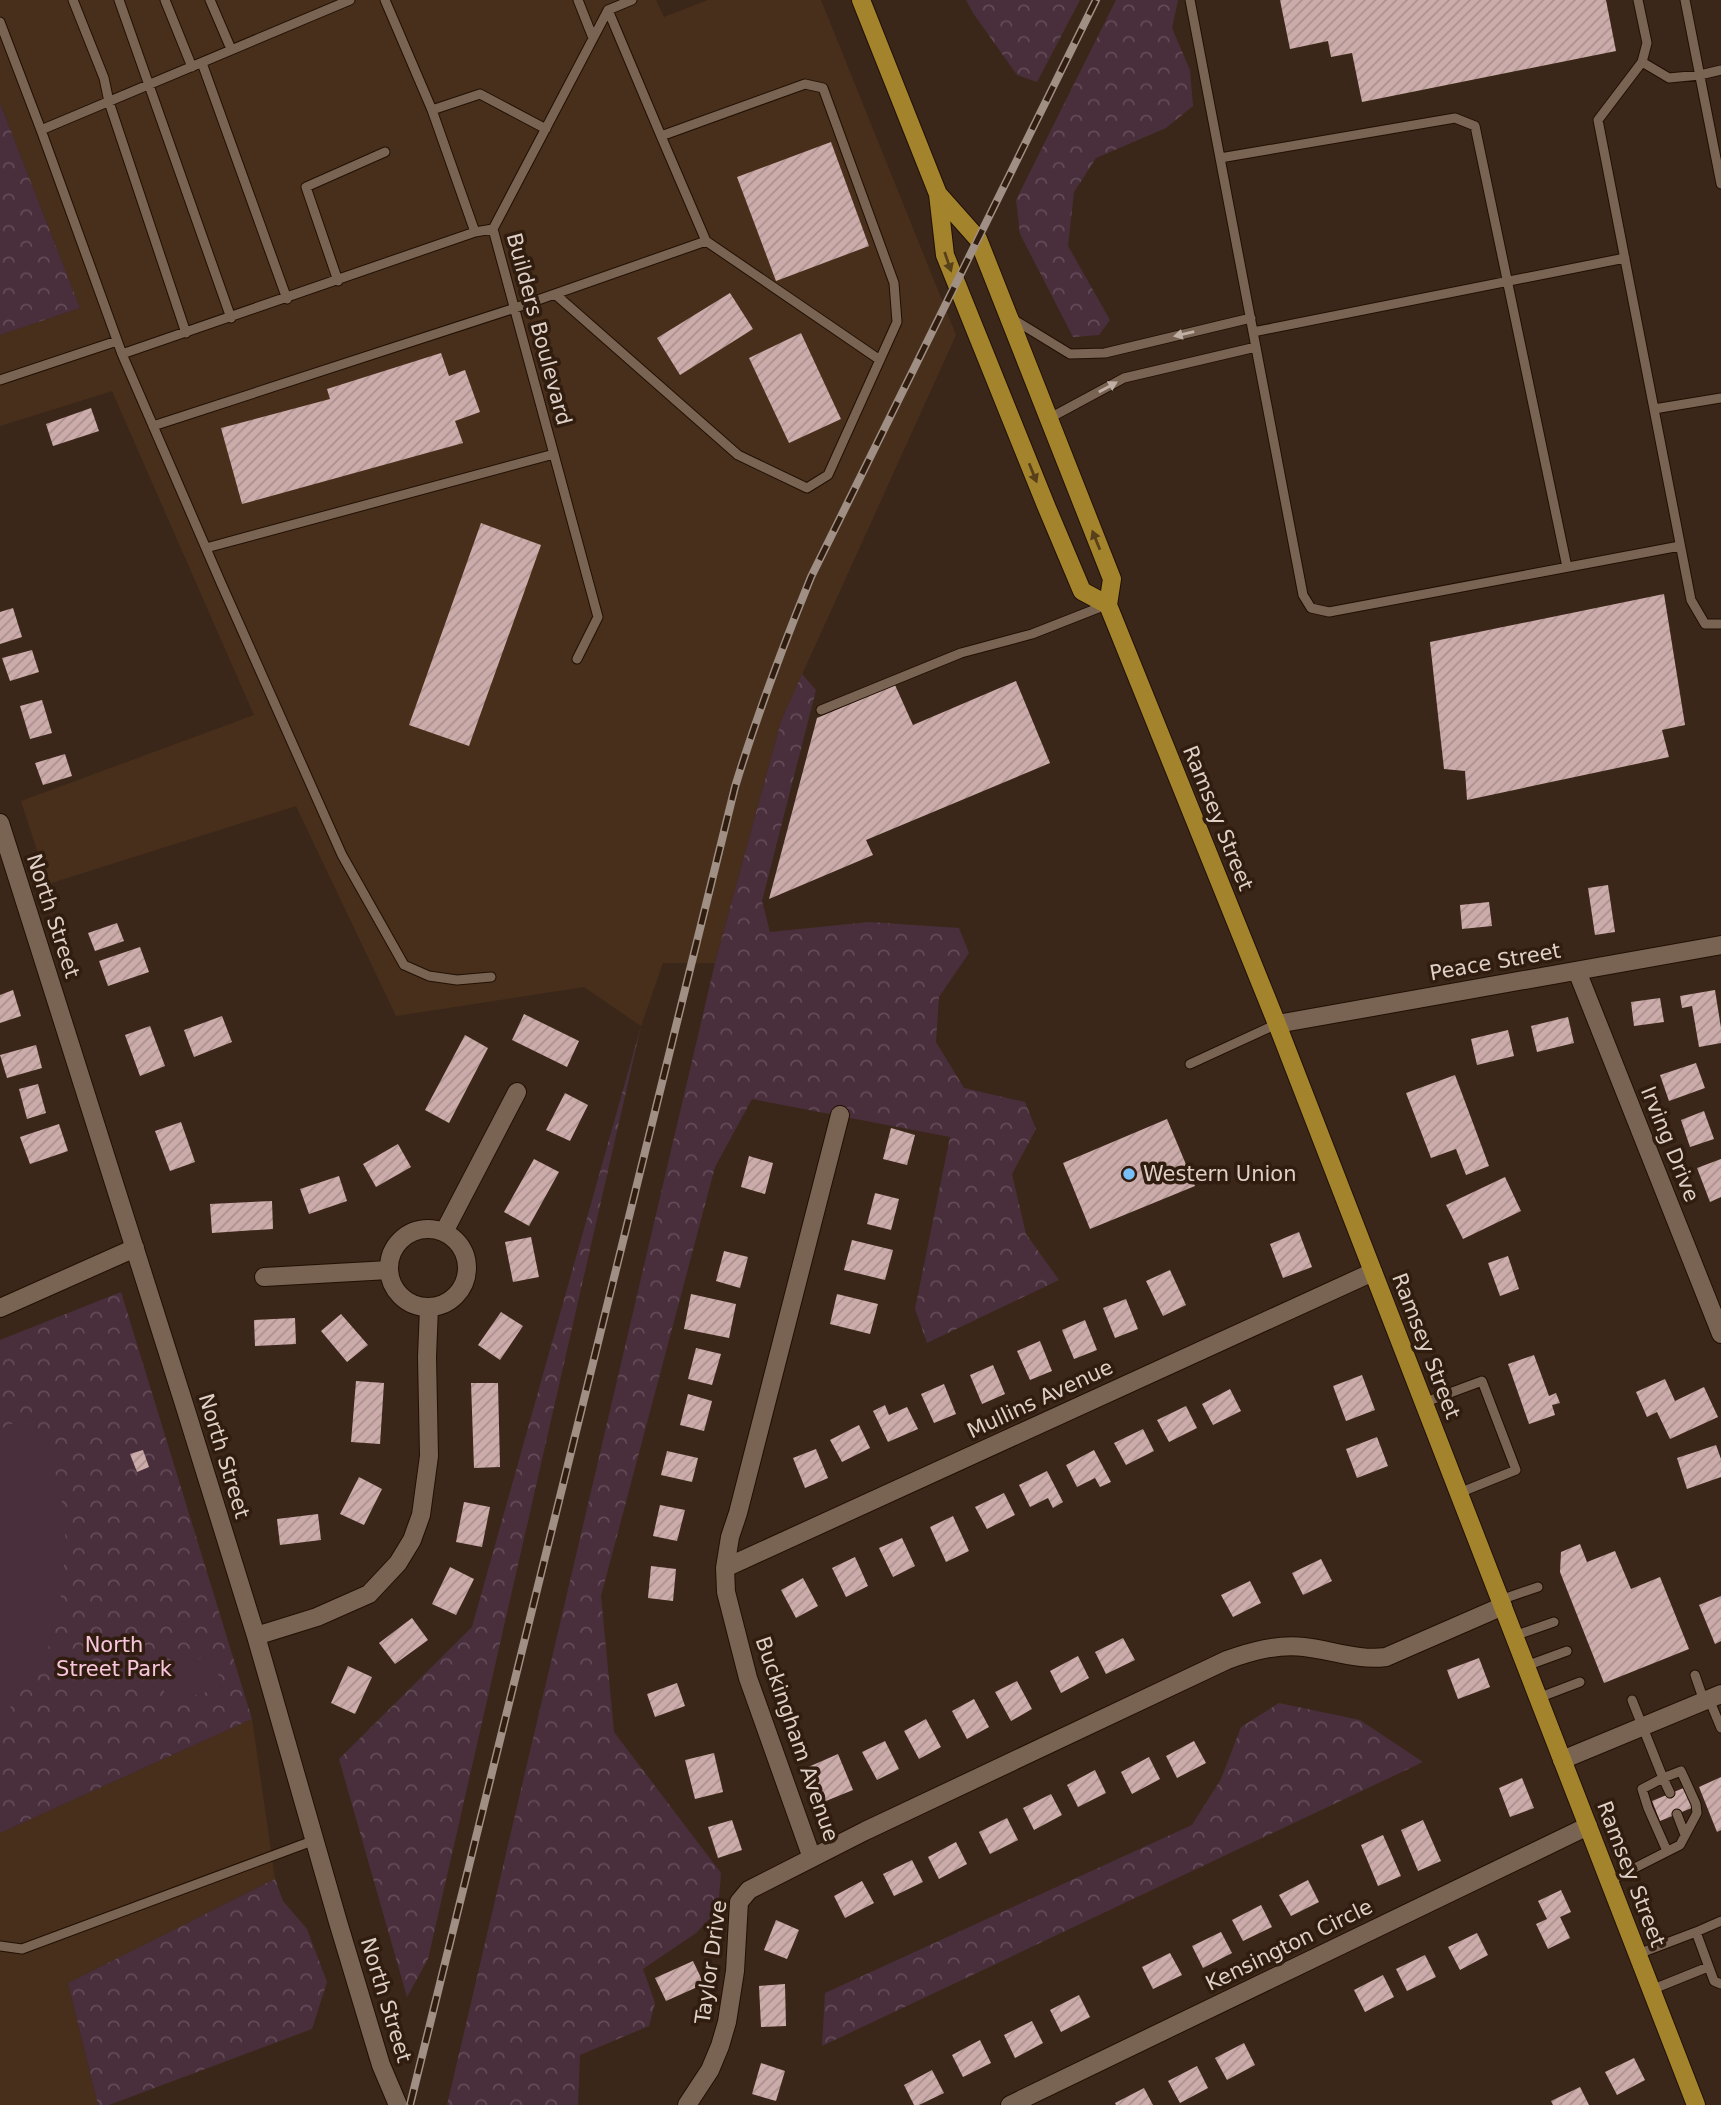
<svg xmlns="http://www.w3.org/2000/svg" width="1721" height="2105" font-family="'DejaVu Sans',sans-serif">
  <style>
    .built { fill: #482f1b }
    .forest { fill: url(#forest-crowns) }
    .pitch { fill: #492e3c }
    .building { fill: url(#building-hatch) }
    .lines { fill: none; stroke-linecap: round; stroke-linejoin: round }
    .lane-casing { stroke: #211003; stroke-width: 11 }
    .street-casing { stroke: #211003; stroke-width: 20 }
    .secondary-casing { stroke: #211003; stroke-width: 20 }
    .primary-casing { stroke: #211003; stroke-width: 20 }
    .lane { stroke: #796353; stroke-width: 9 }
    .street { stroke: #796353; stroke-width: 18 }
    .secondary { stroke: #796353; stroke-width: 18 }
    .primary { stroke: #a3842d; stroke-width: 18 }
    .rail-casing { stroke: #9f8f84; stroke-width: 8 }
    .rail { stroke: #301d0f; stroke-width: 5; stroke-dasharray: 16; stroke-linecap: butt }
    .oneway { fill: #58411a }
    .oneway2 { fill: #c0afa4 }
    .poi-dot { fill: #79bff8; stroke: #301d0f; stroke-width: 2.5 }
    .labels { text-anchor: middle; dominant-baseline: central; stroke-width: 7; stroke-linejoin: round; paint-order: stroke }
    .street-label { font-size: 21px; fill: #ded0c7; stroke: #301d0f }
    .poi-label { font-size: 21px; fill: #ded0c7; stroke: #301d0f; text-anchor: start }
    .park-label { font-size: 21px; fill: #f9c6de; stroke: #301d0f }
  </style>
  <defs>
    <pattern id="forest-crowns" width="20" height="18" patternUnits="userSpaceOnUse" patternTransform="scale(1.75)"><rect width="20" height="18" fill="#492e3c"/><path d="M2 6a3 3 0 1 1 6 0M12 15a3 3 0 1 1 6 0" fill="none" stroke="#634b57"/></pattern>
    <pattern id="building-hatch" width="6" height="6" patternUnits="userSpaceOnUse" patternTransform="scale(1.75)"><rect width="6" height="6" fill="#ccacaa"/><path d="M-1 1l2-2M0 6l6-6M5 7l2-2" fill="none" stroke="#aa908e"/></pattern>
  </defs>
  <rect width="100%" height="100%" fill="#3b2719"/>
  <path class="built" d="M0 0H656L664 17 708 0H821L956 335 781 721 715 963H663L641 1026 584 987 396 1016 296 806 48 884 21 801 254 715 112 391 0 426V335L80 308 0 103Z
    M252 1719 275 1879 68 1983 98 2105H0V1833Z"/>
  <path class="forest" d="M966 0H1080L1037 82 1017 75 973 13Z
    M1116 0H1178L1172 28 1190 70 1193 106 1166 128 1096 158 1074 192 1068 246 1110 320 1099 335 1073 337 1020 234 1016 200Z
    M0 103 80 308 0 335Z
    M802 674 816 690 762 901 770 932 869 922 959 928 969 953 939 997 936 1042 964 1088 1025 1102 1036 1129 1012 1174 1026 1234 1059 1280 927 1343 915 1309 950 1137 752 1099 715 1167 601 1596 614 1732 721 1873 718 1910 696 1933 643 1969 655 2003 649 2026 580 2055 578 2105H447L715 963 781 721Z
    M641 1026 428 1959 407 1997 339 1759 472 1627Z
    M121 1292 252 1719 0 1833V1340Z
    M1279 1703 1360 1720 1423 1762 822 2046 825 1993 1192 1825 1221 1779 1241 1727Z
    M275 1879 283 1901 307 1929 327 1982 312 2029 109 2105H98L68 1983Z"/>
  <path class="pitch" d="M30 1416 48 1453 60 1487 66 1542 61 1595 48 1649 14 1703 0 1718V1429Z
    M212 1655 222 1687 168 1704 158 1671Z"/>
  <path class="building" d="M1280 0H1606L1616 51 1362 102 1352 53 1331 57 1328 41 1290 49Z
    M831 142 869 246 776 281 737 177Z
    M730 293 753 329 680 375 657 338Z
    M801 333 841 419 789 443 749 358Z
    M441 353 449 376 465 370 480 412 455 421 463 443 242 504 221 428 330 399 327 389Z
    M91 408 99 431 53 446 46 424Z
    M481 523 541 545 469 746 409 725Z
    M1664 594 1685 725 1662 730 1669 757 1467 800 1465 771 1444 769 1430 642Z
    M13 608 22 637 0 644V612Z
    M32 650 39 672 10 681 2 658Z
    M1016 681 1050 763 866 840 873 855 769 899 817 718 895 685 913 725Z
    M42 700 52 733 30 739 20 706Z
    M65 754 72 776 43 785 35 763Z
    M1608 885 1615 932 1595 935 1588 888Z
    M1489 902 1492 926 1462 929 1460 905Z
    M117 923 124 941 95 951 88 933Z
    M140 947 149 972 108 986 99 961Z
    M13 990 21 1016 0 1023V995Z
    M1715 990 1721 1028V1043L1699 1047 1692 1006 1682 1008 1680 996Z
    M1660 998 1664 1022 1634 1026 1631 1002Z
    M524 1014 579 1041 567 1067 512 1040Z
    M222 1016 232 1042 194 1057 184 1030Z
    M1568 1017 1574 1043 1537 1052 1531 1026Z
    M150 1026 165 1066 140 1076 125 1035Z
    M1508 1030 1514 1056 1477 1065 1471 1039Z
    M465 1035 488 1048 449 1123 425 1110Z
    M36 1045 42 1068 7 1078 0 1055Z
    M1696 1063 1705 1088 1669 1101 1660 1075Z
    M1455 1075 1489 1166 1466 1175 1456 1149 1431 1158 1406 1093Z
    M38 1084 46 1113 27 1119 19 1089Z
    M565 1093 588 1105 570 1141 546 1130Z
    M1704 1111 1714 1139 1690 1147 1681 1120Z
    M1167 1119 1195 1186 1090 1229 1063 1163Z
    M181 1122 195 1162 170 1171 155 1131Z
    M59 1124 68 1151 30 1164 20 1137Z
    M891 1128 915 1135 907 1165 883 1159Z
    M398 1144 411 1167 376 1187 363 1164Z
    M749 1156 773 1163 765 1194 741 1187Z
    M534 1159 559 1172 529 1226 504 1212Z
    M1721 1159V1197L1710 1202 1697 1168Z
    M339 1176 347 1201 309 1214 300 1189Z
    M1505 1177 1521 1211 1463 1239 1446 1205Z
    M875 1193 899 1199 891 1230 867 1224Z
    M272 1201 273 1229 212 1233 210 1204Z
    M1299 1232 1312 1267 1283 1278 1270 1244Z
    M531 1237 539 1277 513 1282 505 1242Z
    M852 1240 893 1250 885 1280 844 1270Z
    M724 1251 748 1257 740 1288 716 1281Z
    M1508 1256 1519 1289 1500 1296 1488 1263Z
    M1170 1270 1186 1305 1163 1316 1146 1281Z
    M691 1294 736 1304 729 1338 684 1329Z
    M837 1294 878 1304 870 1334 830 1324Z
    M1126 1299 1138 1329 1115 1338 1103 1308Z
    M501 1312 523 1326 500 1360 478 1345Z
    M341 1314 368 1345 347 1362 321 1331Z
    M295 1318 296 1344 255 1346 254 1320Z
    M1085 1320 1097 1350 1074 1359 1062 1330Z
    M1040 1341 1052 1371 1030 1380 1017 1351Z
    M696 1348 721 1354 712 1385 688 1379Z
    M1534 1355 1549 1396 1556 1393 1560 1403 1552 1405 1555 1415 1529 1424 1508 1364Z
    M993 1365 1005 1394 982 1404 970 1375Z
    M1362 1375 1375 1410 1346 1421 1333 1386Z
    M1665 1379 1675 1401 1704 1387 1718 1417 1670 1439 1657 1412 1647 1417 1636 1392Z
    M356 1381 384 1383 380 1444 351 1442Z
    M471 1383H498L500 1467 474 1468Z
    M944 1384 956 1414 934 1423 921 1394Z
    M1230 1389 1241 1411 1213 1425 1202 1404Z
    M688 1394 712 1401 704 1431 680 1425Z
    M885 1405 889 1415 907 1407 918 1429 888 1442 873 1411Z
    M1186 1406 1197 1428 1169 1442 1157 1420Z
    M859 1425 870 1448 842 1462 830 1440Z
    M1143 1429 1154 1451 1126 1465 1114 1443Z
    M1377 1437 1388 1466 1357 1478 1346 1449Z
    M1716 1445 1721 1459V1477L1687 1489 1677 1458Z
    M816 1449 828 1478 805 1488 793 1458Z
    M143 1450 149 1467 137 1472 130 1454Z
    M1094 1450 1111 1482 1100 1487 1095 1478 1077 1487 1066 1465Z
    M667 1451 698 1458 692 1482 661 1475Z
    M1047 1471 1063 1502 1053 1508 1048 1498 1030 1507 1019 1485Z
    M359 1477 382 1489 364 1525 340 1514Z
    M1004 1493 1015 1515 987 1529 975 1507Z
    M464 1502 490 1507 482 1547 456 1542Z
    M660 1505 685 1510 677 1541 653 1536Z
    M318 1514 321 1540 280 1545 277 1519Z
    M953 1516 969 1551 946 1562 930 1527Z
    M902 1538 915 1566 893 1577 879 1548Z
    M1580 1544 1587 1562 1615 1551 1631 1589 1660 1577 1689 1649 1604 1683 1560 1572 1561 1552Z
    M855 1557 868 1586 846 1597 832 1568Z
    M1321 1559 1332 1581 1303 1595 1292 1573Z
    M651 1566 676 1569 673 1601 648 1598Z
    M450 1567 474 1579 456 1615 432 1604Z
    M803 1578 818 1606 796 1618 781 1590Z
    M1250 1581 1261 1603 1233 1617 1221 1595Z
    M1721 1596V1641L1715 1644 1699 1605Z
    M412 1618 428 1640 395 1664 379 1643Z
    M1123 1638 1135 1660 1106 1674 1095 1652Z
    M1078 1656 1089 1678 1061 1693 1050 1671Z
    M1479 1658 1490 1687 1458 1699 1447 1670Z
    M348 1666 372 1677 355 1714 331 1703Z
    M1017 1681 1032 1709 1011 1721 995 1692Z
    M677 1683 685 1706 655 1717 647 1694Z
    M974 1699 989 1727 967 1739 952 1711Z
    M926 1719 941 1747 919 1759 904 1731Z
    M885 1741 899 1769 877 1780 862 1752Z
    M1194 1741 1206 1763 1177 1778 1166 1756Z
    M714 1753 723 1792 695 1799 685 1760Z
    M838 1754 853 1790 821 1803 806 1768Z
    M1149 1757 1160 1779 1132 1794 1121 1772Z
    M1095 1770 1106 1793 1078 1807 1067 1785Z
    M1721 1777V1830L1717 1832 1699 1787Z
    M1522 1778 1534 1808 1510 1817 1499 1788Z
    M1686 1787 1694 1807 1660 1821 1652 1801Z
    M1051 1794 1062 1815 1034 1830 1023 1808Z
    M1007 1818 1018 1840 990 1854 979 1832Z
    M732 1820 742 1850 718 1858 708 1827Z
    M1423 1820 1441 1861 1418 1871 1401 1830Z
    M1383 1835 1401 1876 1378 1886 1361 1845Z
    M956 1842 967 1864 939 1879 928 1857Z
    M912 1860 923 1882 894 1896 883 1874Z
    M1308 1880 1319 1902 1291 1916 1279 1895Z
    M862 1881 874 1903 845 1918 834 1896Z
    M1561 1890 1571 1912 1560 1917 1570 1938 1548 1949 1536 1924 1547 1919 1538 1901Z
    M1261 1905 1272 1927 1243 1941 1232 1920Z
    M776 1920 799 1930 787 1959 764 1950Z
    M1221 1932 1232 1953 1203 1968 1192 1946Z
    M1477 1933 1488 1955 1460 1970 1448 1947Z
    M1170 1953 1182 1975 1153 1989 1142 1967Z
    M1425 1955 1436 1977 1407 1991 1396 1969Z
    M693 1961 704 1984 666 2001 655 1978Z
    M1383 1975 1394 1997 1365 2012 1354 1990Z
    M785 1984 786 2026 761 2027 759 1986Z
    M1079 1995 1090 2017 1061 2032 1050 2010Z
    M1032 2021 1043 2043 1015 2058 1004 2035Z
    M980 2040 991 2063 963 2077 952 2055Z
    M1244 2043 1255 2065 1227 2080 1215 2058Z
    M1634 2058 1645 2080 1617 2095 1605 2072Z
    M761 2063 785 2071 776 2101 752 2094Z
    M1197 2066 1208 2088 1180 2103 1168 2081Z
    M932 2070 944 2093 919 2105H914L904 2085Z
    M1580 2087 1589 2105H1553L1551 2101Z
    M1144 2088 1153 2105H1116L1115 2103Z"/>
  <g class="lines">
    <defs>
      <path id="lane" d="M73 0 104 78 109 102 186 333
        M119 0 231 318
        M165 0 192 67
        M210 0 231 49
        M385 0 432 110 475 232
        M578 0 593 38
        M1190 0 1303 595 1311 608 1329 612 1680 546
        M1638 0 1647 43 1642 62 1598 120 1691 600 1705 624H1721
        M1685 0 1721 184
        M608 10 661 136
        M0 22 41 130 122 354 221 583 342 855 404 965 429 976 457 980 491 977
        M1642 62 1669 78 1700 75 1721 70
        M202 63 287 299
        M432 110 480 94 546 129
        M41 130 350 0
        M1220 158 1455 118 1475 126 1567 567
        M706 241 880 360
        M338 281 306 187 385 152
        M1011 318 1070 354 1105 353 1251 318
        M1253 332 1625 258
        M122 354 475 232 493 229
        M0 380 117 341
        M1654 409 1721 398
        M1048 419 1124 378 1256 347
        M153 426 515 308 706 241 661 136 805 84 823 88 894 283 897 322 828 475 807 488 738 455 555 294
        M206 548 554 454
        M577 659 598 617 493 229 608 10 632 0
        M821 710 961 653 1032 634 1106 605
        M1190 1064 1277 1024
        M1423 1403 1482 1381 1516 1470 1459 1493
        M1500 1600 1538 1587
        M1514 1636 1554 1622
        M1526 1666 1567 1651
        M1695 1675 1704 1701
        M1538 1698 1580 1682
        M1709 1699 1721 1728
        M1632 1700 1663 1778 1642 1789 1648 1808 1667 1851
        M1677 1814 1685 1835
        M1609 1881 1680 1845 1697 1813 1696 1804 1681 1771 1663 1778 1670 1793
        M1721 1921 1696 1932 1714 1981 1721 1984
        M0 1946 22 1949 315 1840
        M1638 1954 1696 1932
        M1651 1990 1708 1967"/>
      <path id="street" d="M0 823 185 1407 256 1636 338 1922 381 2065 398 2105
        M1577 971 1721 1334
        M1277 1024 1721 945
        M389 1268a39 39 0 1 1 78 0a39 39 0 1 1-78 0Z
        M444 1232 517 1092
        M264 1277 389 1270
        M0 1308 135 1248
        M725 1568 1373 1272
        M256 1636 317 1617 369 1594 398 1563 412 1540 421 1515 429 1456 427 1357 429 1307
        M812 1858 748 1678 726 1592 725 1568 730 1537 738 1513 840 1115
        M687 2105 710 2070 720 2046 727 2022 735 1971 739 1902 749 1890 865 1831 1227 1660C1252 1651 1277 1644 1304 1647 1331 1650 1359 1661 1386 1657L1503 1606
        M1010 2105 1588 1826"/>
      <path id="secondary" d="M1562 1760 1721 1694"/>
      <path id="primary" d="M861 0 938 194 945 255 1047 508 1082 591 1108 605
        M938 194 978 239 1112 579 1108 605 1277 1024 1696 2105"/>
    </defs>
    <use href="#lane" class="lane-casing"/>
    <use href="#street" class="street-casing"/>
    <use href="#secondary" class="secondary-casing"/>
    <use href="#primary" class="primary-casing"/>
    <use href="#lane" class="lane"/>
    <use href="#street" class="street"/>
    <use href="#secondary" class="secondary"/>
    <use href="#primary" class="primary"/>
    <defs>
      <path id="rail" d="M410 2105 735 787C757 715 783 646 811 577L1096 0"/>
    </defs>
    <use href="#rail" class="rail-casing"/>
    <use href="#rail" class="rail"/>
  </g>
  <defs><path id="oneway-solid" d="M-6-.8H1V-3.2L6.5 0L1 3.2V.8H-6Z" transform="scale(1.75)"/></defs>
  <g class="oneway">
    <use href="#oneway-solid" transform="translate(948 262) rotate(71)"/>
    <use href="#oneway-solid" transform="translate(1033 473) rotate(68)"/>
    <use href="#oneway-solid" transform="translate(1096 540) rotate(-112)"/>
  </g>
  <g class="oneway2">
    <use href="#oneway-solid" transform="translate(1184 334) rotate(167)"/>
    <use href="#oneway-solid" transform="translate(1108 387) rotate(-29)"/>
  </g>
  <circle class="poi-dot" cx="1129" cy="1174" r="7"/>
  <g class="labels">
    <g class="street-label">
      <text transform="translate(539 329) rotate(75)">Builders Boulevard</text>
      <text transform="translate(1218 818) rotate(68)">Ramsey Street</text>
      <text transform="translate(53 916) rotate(72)">North Street</text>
      <text transform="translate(1495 962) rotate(-10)">Peace Street</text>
      <text transform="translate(1670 1144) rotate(68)">Irving Drive</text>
      <text transform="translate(1426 1346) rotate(69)">Ramsey Street</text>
      <text transform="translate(1040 1399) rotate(-25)">Mullins Avenue</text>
      <text transform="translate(224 1456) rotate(73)">North Street</text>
      <text transform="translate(797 1739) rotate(71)">Buckingham Avenue</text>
      <text transform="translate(1631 1874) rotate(69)">Ramsey Street</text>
      <text transform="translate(1289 1945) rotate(-26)">Kensington Circle</text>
      <text transform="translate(711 1962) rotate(-82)">Taylor Drive</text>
      <text transform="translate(386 2000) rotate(73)">North Street</text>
    </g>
    <g class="poi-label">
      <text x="1143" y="1174">Western Union</text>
    </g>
    <g class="park-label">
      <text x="114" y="1645">North<tspan x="114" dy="24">Street Park</tspan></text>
    </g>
  </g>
</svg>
